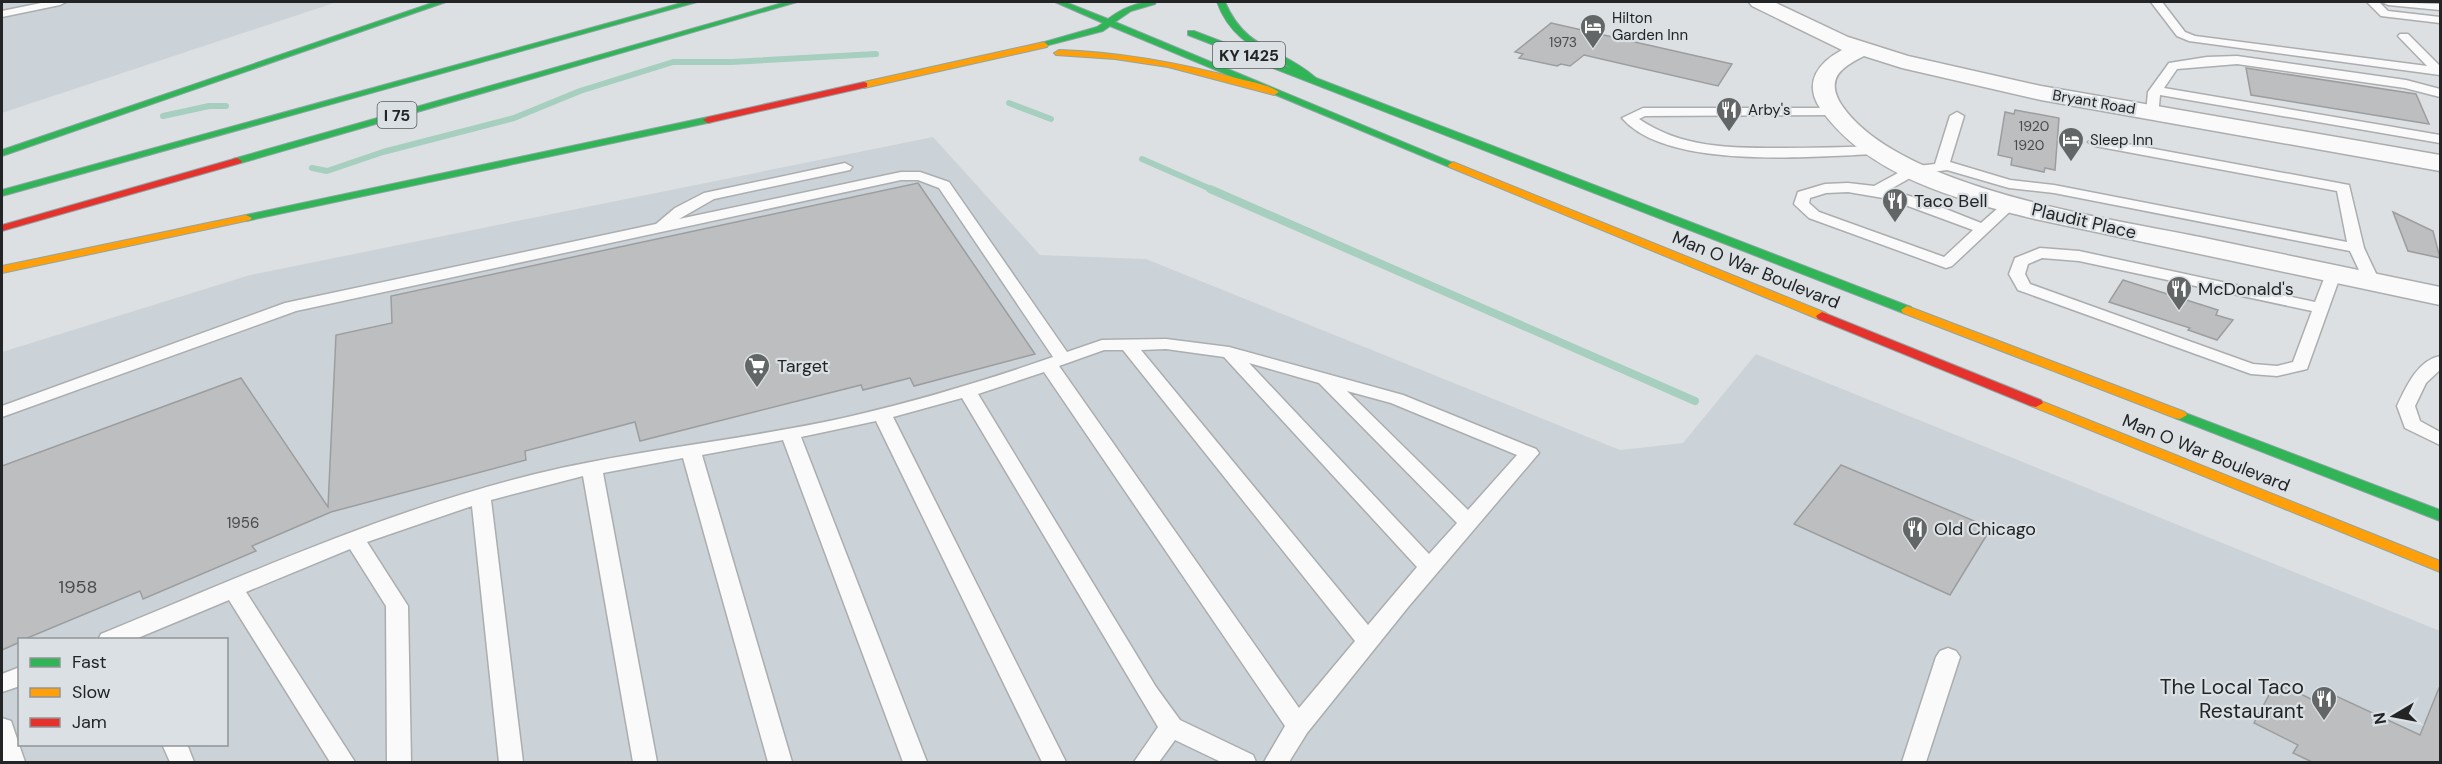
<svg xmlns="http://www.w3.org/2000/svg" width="2442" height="764" font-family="'DM Sans',sans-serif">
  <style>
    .built { fill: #cbd3d8; fill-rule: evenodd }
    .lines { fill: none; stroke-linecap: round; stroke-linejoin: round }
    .stream-far1 { stroke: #a7cfbf; stroke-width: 6 }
    .stream { stroke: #a7cfbf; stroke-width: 8 }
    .building { fill: #bcbebf; stroke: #9c9d9f; stroke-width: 1.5 }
    .lane-casing { stroke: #abadae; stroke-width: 3 }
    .street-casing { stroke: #abadae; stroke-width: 3 }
    .fast-casing { stroke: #8da6a8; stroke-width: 2 }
    .slow-casing { stroke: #8da6a8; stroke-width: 2 }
    .jam-casing { stroke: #8da6a8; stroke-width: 2 }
    .lane { fill: #fafafb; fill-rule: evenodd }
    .street { fill: #fafafb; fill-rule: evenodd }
    .fast { fill: #30b455; fill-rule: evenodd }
    .slow { fill: #ff9f0a; fill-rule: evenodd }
    .jam { fill: #e5322d; fill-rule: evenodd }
    .labels { text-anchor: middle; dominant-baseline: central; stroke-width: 4.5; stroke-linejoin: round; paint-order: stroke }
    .far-number-label { font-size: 14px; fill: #484a4c }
    .far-poi-label { font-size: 15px; fill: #222425; stroke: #dbe0e4; text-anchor: start }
    .far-street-label { font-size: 15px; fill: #222425; stroke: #dbe0e4 }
    .number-label { font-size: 15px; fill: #484a4c }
    .shield { fill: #dbe0e4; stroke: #5a5c5e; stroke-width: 1.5 }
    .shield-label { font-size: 16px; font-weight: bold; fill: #222425 }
    .poi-label { font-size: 18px; fill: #222425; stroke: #dbe0e4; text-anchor: start }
    .street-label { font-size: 18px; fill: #222425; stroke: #dbe0e4 }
    .near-number-label { font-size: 18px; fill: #484a4c }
    .near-poi-label { font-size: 21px; fill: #222425; stroke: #dbe0e4; text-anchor: end }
  </style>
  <rect width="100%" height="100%" fill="#dde0e2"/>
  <path class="built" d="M2 2H337L2 113Z
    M933 137 1040 255 1146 259 1620 450 1683 443 1756 354 2440 631V762H2V352L250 275ZM20 640H226V744H20Z"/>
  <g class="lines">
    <path class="stream-far1" d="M1009 103 1051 119
      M163 116 209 106H226
      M1142 159 1213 190
      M312 168 327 171 383 152 514 118 580 91 673 62H732L876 54"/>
    <path class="stream" d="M1210 189 1695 401"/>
  </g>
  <path class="building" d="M1551 23 1732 64 1718 86 1584 55 1570 66 1561 64 1557 66 1519 58 1523 54 1515 52Z
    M2246 68 2416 94 2429 124 2251 95Z
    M2015 110 2059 118 2055 170 2045 168 2044 172 2011 165 2012 158 1998 155 2005 112 2014 114Z
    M918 183 1035 354 914 386 910 378 863 390 861 385 640 441 635 422 525 451 526 460 331 512 252 546 256 551 143 599 140 591 25 639H20V642L2 650V466L241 378 328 507 336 335 392 323 391 296Z
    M2393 212 2433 231 2440 258 2408 251Z
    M2123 280 2218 310 2216 315 2233 320 2217 340 2188 330 2190 328 2109 302Z
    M1841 465 1991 528 1950 595 1794 524Z
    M2276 682 2317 702 2323 690 2420 735 2439 688H2440V762H2312L2293 753 2298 745 2254 723Z"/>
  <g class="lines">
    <defs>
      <path id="lane" d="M46 2H66L60 5 2 17V11Z
        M2151 2H2162L2185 32 2195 36 2427 66 2398 36 2400 34H2408L2440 66V75L2189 41 2177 36Z
        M2367 2H2379L2388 11 2440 17V23L2381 16Z
        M2382 2 2440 4V10L2388 5Z
        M2237 56 2406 80 2440 89V97L2405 88 2237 64 2177 69 2164 88 2440 135V143L2160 95 2158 116H2148L2146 113 2148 92 2169 63 2207 57Z
        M1643 108H1833L1840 112 1838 115 1645 116 1639 119C1683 149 1733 148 1785 148 1816 148 1847 147 1878 146L1885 150 1878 154C1814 156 1667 171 1622 118Z
        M1957 112 1964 116 1950 162 2010 180 2054 185 2347 242 2337 191 2095 146 2088 142 2095 138 2349 185 2364 248 2380 282 2378 285H2366L2350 251 2054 193 2009 188 1947 170 1917 174 1889 190 1923 200 1981 223 2006 201 2011 200 2018 204 1952 266 1946 268 1809 218 1794 204 1798 192 1825 184 1848 183 1874 186 1909 167 1935 164 1950 116ZM1848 192 1889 199 1973 230 1944 257 1819 212 1809 203 1810 198 1826 193Z
        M845 163 852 167 850 170 714 199 679 219 901 172H920L949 182 1067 352 1102 340 1166 339 1229 347 1403 395 1536 449 1539 453 1409 606 1307 733 1289 762H1264L1285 726 1044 372 978 394 1156 687 1180 720 1253 755 1256 762H1221L1175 740 1159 762H1134L1158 727 962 398 893 417 1066 762H1042L876 421 801 437 927 762H903L783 440 702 455 792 762H768L683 458 603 473 657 762H633L583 476 491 500 523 762H499L472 506 367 542 408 606 411 762H387L386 606 350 549 246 592 355 762H330L229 600 133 640H98L101 634C251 573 402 503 561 468 657 447 756 438 852 416 920 400 987 380 1053 357L939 188 918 180H901L296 311 2 417V406L285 303 656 224 675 208 704 193ZM1166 349 1224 357 1417 567 1368 625 1141 350ZM1104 350H1123L1355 641 1299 708 1059 366ZM1249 363 1319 383 1457 523 1429 554ZM1347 391 1391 403 1517 455 1468 510Z
        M2040 248 2079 251 2315 302 2327 271 2333 269 2341 274 2307 369 2277 376 2251 374 2018 290 2009 274 2015 258ZM2042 258 2079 261 2312 311 2293 362 2277 366 2253 364 2030 284 2025 274 2028 264Z
        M2440 356V370L2426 383 2415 406 2420 421 2440 432V445L2405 428 2397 406C2406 387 2417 361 2440 356Z
        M1948 648 1956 651 1960 657 1926 762H1902L1936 657 1940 651Z
        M20 667V686L2 692V674Z
        M2 718 11 721 25 762H2Z
        M162 744H187L194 762H170Z"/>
      <path id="street" d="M1749 2H1774L1848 37 1908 56 2041 86 2440 155V171L2041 100 1902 68 1864 56C1842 67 1825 78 1841 104 1896 188 2106 218 2200 237 2280 254 2361 270 2440 287V305L2035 219C1958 200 1867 176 1820 108 1803 82 1819 62 1842 50L1752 6Z"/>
      <path id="fast" d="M435 2H446L2 156V150Z
        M685 2H697L2 196V190Z
        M786 2H797L241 163H233L232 161 233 159Z
        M1055 2H1065L1108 19C1123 8 1136 2 1156 2L1155 4 1131 11 1115 22 1458 165 1457 167H1449L1110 26 1103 31 1041 47V43L1097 27 1103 23Z
        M1217 2H1225C1246 51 1281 47 1316 78L1911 307 1913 310 1907 314 1903 313 1188 35V31H1194L1291 68C1258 49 1231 40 1217 2Z
        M708 117 712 118V122L246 221 240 218 246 215Z
        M2180 411 2440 510V521L2175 418 2173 415 2175 412Z"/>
      <path id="slow" d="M1044 42 1048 45 1047 47 864 88 859 85 864 82Z
        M1059 50C1121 52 1180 63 1240 79 1252 82 1269 85 1279 92L1274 95 1168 67 1115 59 1056 55 1054 53Z
        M1453 162 1826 313 1828 316 1822 320 1818 319 1449 167 1448 165Z
        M246 215 252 218 250 220 2 273V266Z
        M1907 306 2185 412 2187 415 2180 419 2175 418 1903 313 1901 310Z
        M2036 399 2440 561V572L2031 406 2029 403 2031 400Z"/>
      <path id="jam" d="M864 82 867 83V87L708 123 703 120 708 117Z
        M237 158 242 161 241 163 2 231V225Z
        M1822 312 2041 400 2043 403 2036 407 2031 406 1818 319 1816 316Z"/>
    </defs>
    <use href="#lane" class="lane-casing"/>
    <use href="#street" class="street-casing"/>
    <use href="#fast" class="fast-casing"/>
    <use href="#slow" class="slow-casing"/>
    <use href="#jam" class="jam-casing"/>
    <use href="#lane" class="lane"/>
    <use href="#street" class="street"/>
    <use href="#fast" class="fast"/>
    <use href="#slow" class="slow"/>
    <use href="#jam" class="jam"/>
  </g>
  <defs>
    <symbol id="hotel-pin" viewBox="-11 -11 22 30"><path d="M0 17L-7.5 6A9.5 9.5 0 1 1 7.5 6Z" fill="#636667" stroke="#dbe0e4"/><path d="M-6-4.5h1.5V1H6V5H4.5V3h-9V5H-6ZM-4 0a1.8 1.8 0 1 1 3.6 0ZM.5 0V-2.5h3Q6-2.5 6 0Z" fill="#fff"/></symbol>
    <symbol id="restaurant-pin" viewBox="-11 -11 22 30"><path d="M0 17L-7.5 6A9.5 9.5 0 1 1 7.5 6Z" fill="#636667" stroke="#dbe0e4"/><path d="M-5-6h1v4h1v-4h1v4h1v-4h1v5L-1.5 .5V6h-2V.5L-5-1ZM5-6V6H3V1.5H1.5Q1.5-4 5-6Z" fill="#fff"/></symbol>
    <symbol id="supermarket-pin" viewBox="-11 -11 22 30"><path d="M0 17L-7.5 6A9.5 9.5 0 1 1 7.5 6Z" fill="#636667" stroke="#dbe0e4"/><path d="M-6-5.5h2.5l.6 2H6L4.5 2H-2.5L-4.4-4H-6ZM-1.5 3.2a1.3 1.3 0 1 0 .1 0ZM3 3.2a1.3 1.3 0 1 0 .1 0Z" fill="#fff"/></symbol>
  </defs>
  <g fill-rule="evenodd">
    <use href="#hotel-pin" x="1578" y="12" width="30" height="40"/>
    <use href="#restaurant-pin" x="1714" y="95" width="30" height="40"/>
    <use href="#hotel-pin" x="2056" y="125" width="30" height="40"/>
    <use href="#restaurant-pin" x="1880" y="186" width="30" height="40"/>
    <use href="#restaurant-pin" x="2164" y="274" width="30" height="40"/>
    <use href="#supermarket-pin" x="742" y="351" width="30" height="40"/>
    <use href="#restaurant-pin" x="1900" y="514" width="30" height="40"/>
    <use href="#restaurant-pin" x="2309" y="684" width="30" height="40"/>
  </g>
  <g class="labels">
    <g class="far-number-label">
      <text x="1563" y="42">1973</text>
      <text x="2034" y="126">1920</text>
      <text x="2029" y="145">1920</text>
    </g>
    <g class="far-poi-label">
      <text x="1612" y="18">Hilton<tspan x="1612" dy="17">Garden Inn</tspan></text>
      <text x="1748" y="110">Arby's</text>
      <text x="2090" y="140">Sleep Inn</text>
    </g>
    <g class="far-street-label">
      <text transform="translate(2094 102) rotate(10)">Bryant Road</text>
    </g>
    <g class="number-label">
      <text x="243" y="523">1956</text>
    </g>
    <g class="shield">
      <rect x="1213" y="42" width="72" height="26" rx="4.5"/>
      <rect x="377.5" y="102" width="39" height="26" rx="4.5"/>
    </g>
    <g class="shield-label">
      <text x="1249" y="55">KY 1425</text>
      <text x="397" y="115">I 75</text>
    </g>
    <g class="poi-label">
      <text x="1914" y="201">Taco Bell</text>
      <text x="2198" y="289">McDonald's</text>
      <text x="777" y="366">Target</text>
      <text x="1934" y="529">Old Chicago</text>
    </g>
    <g class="street-label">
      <text transform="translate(2084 221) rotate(13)">Plaudit Place</text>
      <text transform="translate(1756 270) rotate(22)">Man O War Boulevard</text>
      <text transform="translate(2206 453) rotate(22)">Man O War Boulevard</text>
    </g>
    <g class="near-number-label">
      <text x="78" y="587">1958</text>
    </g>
    <g class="near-poi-label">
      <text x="2304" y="687">The Local Taco<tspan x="2304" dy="24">Restaurant</tspan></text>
    </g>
  </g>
  <rect width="2442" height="764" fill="none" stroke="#222425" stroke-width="6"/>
  <rect x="18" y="638" width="210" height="108" fill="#dbe0e4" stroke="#919598" stroke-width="1.5"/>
  <rect x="30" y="658" width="30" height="9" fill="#30b455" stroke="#919598" stroke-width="1.5"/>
  <text x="72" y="668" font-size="18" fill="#222425">Fast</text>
  <rect x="30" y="688" width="30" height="9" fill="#ff9f0a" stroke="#919598" stroke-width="1.5"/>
  <text x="72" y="698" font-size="18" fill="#222425">Slow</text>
  <rect x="30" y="718" width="30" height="9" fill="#e5322d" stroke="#919598" stroke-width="1.5"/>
  <text x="72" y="728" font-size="18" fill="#222425">Jam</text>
  <g transform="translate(2394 716) rotate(260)" stroke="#dbe0e4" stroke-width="4.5" paint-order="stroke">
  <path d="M0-4.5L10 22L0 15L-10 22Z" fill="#222425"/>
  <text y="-9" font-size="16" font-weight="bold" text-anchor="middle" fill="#222425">N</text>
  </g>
</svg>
